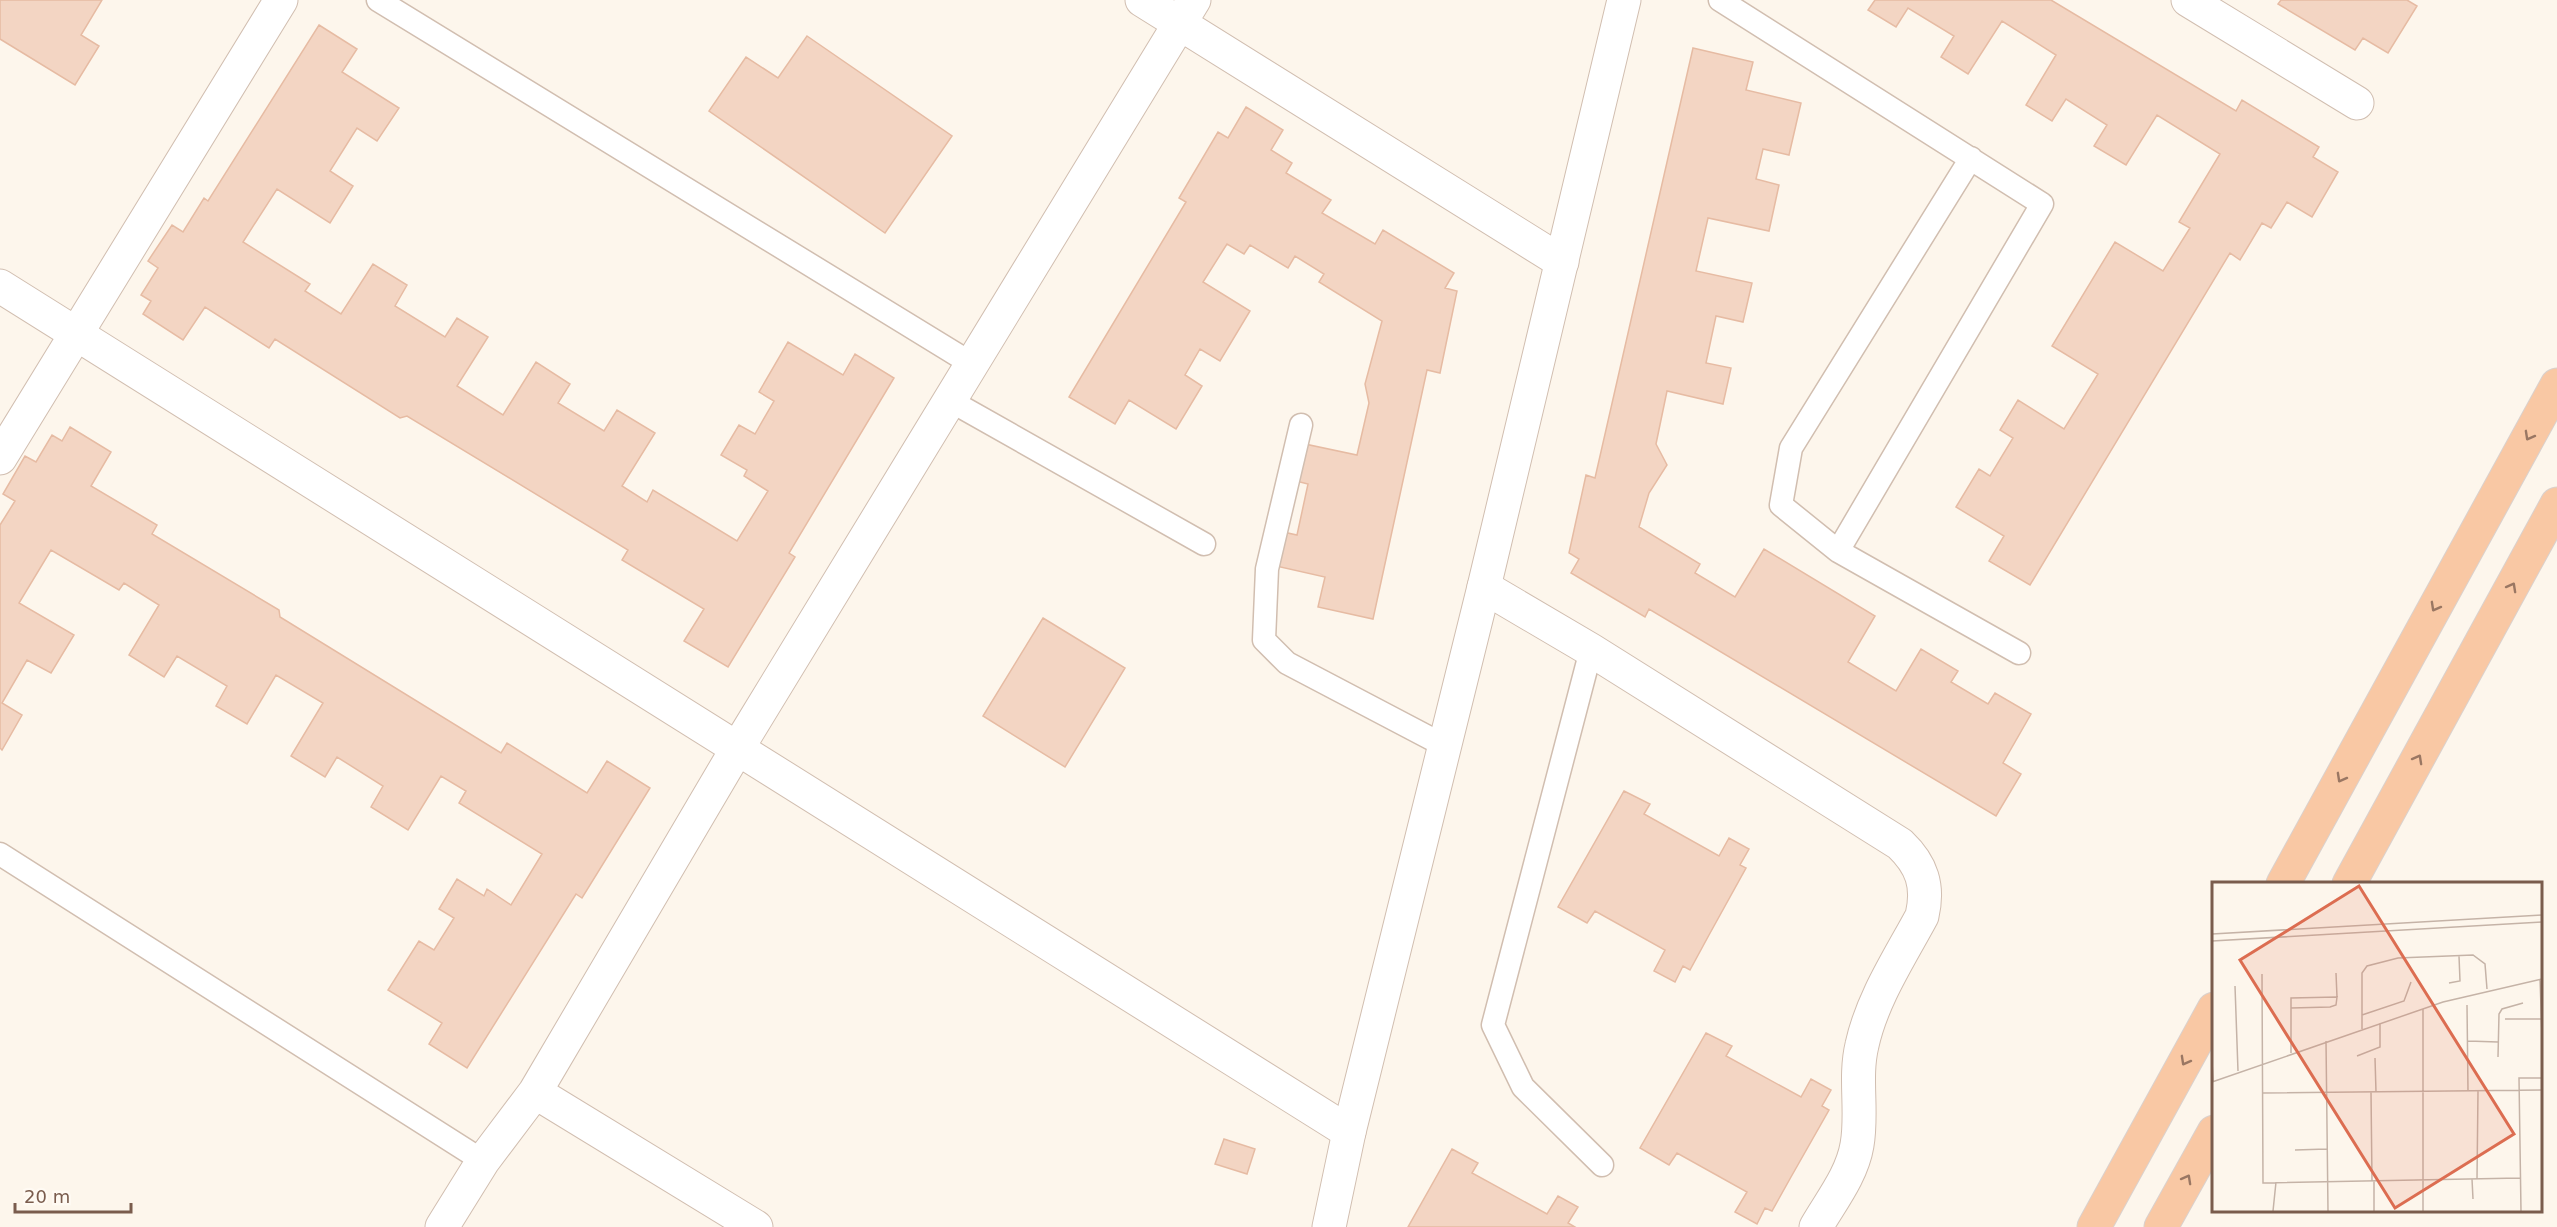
<svg xmlns="http://www.w3.org/2000/svg" width="2557" height="1227" font-family="'DejaVu Sans',sans-serif">
  <style>
    .building { fill: #f3d5c3; stroke: #e6bba3; stroke-width: 1.5 }
    .lines { fill: none; stroke-linecap: round; stroke-linejoin: round }
    .service-casing { stroke: #d1beb0; stroke-width: 25 }
    .minor-casing { stroke: #d1beb0; stroke-width: 35 }
    .tertiary-casing { stroke: #d1beb0; stroke-width: 35 }
    .trunk-casing { stroke: #dad1cd; stroke-width: 35 }
    .service { stroke: #fff; stroke-width: 22 }
    .minor { stroke: #fff; stroke-width: 33 }
    .tertiary { stroke: #fff; stroke-width: 33 }
    .trunk { stroke: #f9c8a4; stroke-width: 33 }
    .oneway { stroke: #9a7763 }
    .inset-road { fill: none; stroke: #c5b3a7; stroke-width: 1.5 }
    .view { fill: #dc6d51; fill-opacity: 0.15; stroke: #dc6d51; stroke-width: 3 }
    .inset-edge { fill: none; stroke: #7a5c4d; stroke-width: 3 }
  </style>
  <rect width="100%" height="100%" fill="#fdf6ec"/>
  <path class="building" d="M0 0H102L81 35 99 46 75 85 0 39Z
    M1875 0H2051L2236 111 2242 100 2319 147 2313 157 2338 172 2312 217 2287 202 2271 228 2262 223 2240 260 2230 253 2030 585 1989 561 2004 536 1956 507 1979 469 1990 476 2013 438 2000 430 2018 400 2064 429 2098 374 2052 346 2115 242 2163 271 2190 228 2179 222 2220 154 2157 115 2126 165 2094 146 2107 125 2066 99 2052 121 2026 105 2056 55 2002 21 1968 74 1941 57 1954 36 1908 8 1896 27 1868 10Z
    M2281 0H2407L2417 6 2388 53 2363 38 2355 50 2278 4Z
    M319 25 357 49 342 72 399 108 377 141 357 128 330 171 353 186 330 223 277 189 243 242 310 284 305 291 341 314 373 264 407 285 395 306 445 337 457 318 488 337 457 386 503 415 536 362 570 384 558 403 604 431 617 410 655 433 622 486 647 502 653 490 737 541 768 491 744 476 747 470 721 455 739 425 755 434 774 401 759 392 788 342 843 375 855 354 894 378 789 553 795 557 728 667 684 641 704 609 622 560 628 550 407 416 400 418 275 339 269 348 205 307 183 340 143 314 151 301 141 295 158 268 148 261 172 225 183 232 204 198 208 201Z
    M807 36 952 136 885 233 709 111 746 57 778 78Z
    M1693 48 1753 62 1746 90 1801 103 1789 155 1763 149 1756 179 1779 185 1769 231 1708 218 1696 271 1752 283 1743 322 1716 316 1706 363 1731 368 1723 404 1667 391 1656 444 1667 465 1649 493 1639 527 1700 564 1695 573 1735 597 1764 549 1875 616 1848 662 1896 691 1921 649 1958 671 1951 682 1988 704 1995 693 2031 714 2003 763 2021 774 1996 816 1649 609 1645 617 1571 573 1579 559 1569 553 1586 475 1595 478Z
    M1246 107 1283 130 1271 150 1292 163 1286 173 1331 200 1322 213 1375 244 1383 230 1454 273 1445 288 1457 291 1440 373 1427 370 1373 619 1318 607 1325 577 1276 566 1283 532 1297 535 1308 484 1292 480 1300 443 1357 455 1369 403 1365 384 1382 321 1319 282 1324 274 1295 256 1288 268 1250 245 1244 254 1227 244 1203 282 1250 311 1220 361 1200 349 1185 375 1202 386 1176 429 1129 400 1115 424 1069 397 1186 202 1179 198 1218 132 1228 138Z
    M70 427 111 452 91 486 157 525 152 534 279 610 280 617 501 753 507 743 587 793 607 761 650 788 582 898 576 894 467 1068 429 1044 442 1023 388 990 419 941 434 950 454 918 439 909 457 879 484 896 487 889 511 905 542 854 459 803 466 791 441 776 408 830 371 807 383 786 337 757 325 777 291 756 323 703 276 675 247 724 216 706 227 686 177 656 164 677 129 655 159 605 124 583 119 590 51 550 19 603 74 635 51 673 27 660 2 703 22 715 2 750 0 748V525L15 501 3 494 25 456 36 462 52 435 62 441Z
    M1043 618 1125 668 1065 767 983 716Z
    M1624 791 1650 804 1644 814 1719 856 1729 838 1749 849 1740 865 1746 868 1709 935 1690 970 1683 966 1675 982 1654 971 1665 950 1595 911 1587 923 1558 907Z
    M1706 1033 1732 1046 1726 1056 1801 1097 1811 1079 1831 1090 1822 1106 1829 1110 1791 1177 1772 1211 1765 1208 1757 1224 1735 1212 1747 1192 1677 1153 1669 1165 1640 1148Z
    M1224 1139 1255 1149 1247 1174 1215 1164Z
    M1452 1149 1478 1163 1472 1173 1547 1214 1558 1196 1578 1207 1568 1223 1575 1227H1408Z"/>
  <g class="lines">
    <defs>
      <path id="service" d="M378 0 972 364
        M1720 0 2042 204 1838 551 1781 505 1791 448 1971 158
        M949 400 1204 544
        M1301 425 1267 569 1264 640 1287 663 1445 746
        M1838 551 2019 653
        M1591 650 1493 1025 1523 1087 1602 1165
        M0 854 483 1161"/>
      <path id="minor" d="M1142 0 1562 262
        M2188 0 2357 103
        M0 286 1349 1132
        M0 458 281 0
        M1484 587 1591 650 1900 844C1922 865 1929 886 1922 916 1900 957 1872 999 1862 1045 1854 1078 1863 1112 1857 1145 1852 1175 1831 1201 1816 1227
        M535 1092 756 1227
        M442 1227 483 1161 535 1092 737 749 1194 0"/>
      <path id="tertiary" d="M1329 1227 1349 1132 1484 587 1624 0"/>
      <path id="trunk" d="M2283 884 2557 385
        M2349 884 2557 504
        M2094 1227 2214 1009
        M2161 1227 2214 1132"/>
    </defs>
    <use href="#service" class="service-casing"/>
    <use href="#minor" class="minor-casing"/>
    <use href="#tertiary" class="tertiary-casing"/>
    <use href="#trunk" class="trunk-casing"/>
    <use href="#service" class="service"/>
    <use href="#minor" class="minor"/>
    <use href="#tertiary" class="tertiary"/>
    <use href="#trunk" class="trunk"/>
  </g>
  <defs><path id="oneway-chevron" d="M-2-3.5L2.5 0L-2 3.5" fill="none" stroke-width="1.6" stroke-linecap="round" stroke-linejoin="round" transform="scale(1.5)"/></defs>
  <g class="oneway">
    <use href="#oneway-chevron" transform="translate(2529 436) rotate(119)"/>
    <use href="#oneway-chevron" transform="translate(2512 587) rotate(-61)"/>
    <use href="#oneway-chevron" transform="translate(2435 607) rotate(119)"/>
    <use href="#oneway-chevron" transform="translate(2418 759) rotate(-61)"/>
    <use href="#oneway-chevron" transform="translate(2341 778) rotate(119)"/>
    <use href="#oneway-chevron" transform="translate(2185 1061) rotate(119)"/>
    <use href="#oneway-chevron" transform="translate(2187 1179) rotate(-61)"/>
  </g>
  <g transform="translate(2212 882)">
    <rect width="330" height="330" fill="#fdf6ec"/>
    <path class="inset-road" d="M0 52 330 33M0 59 330 40M124 91 125 115M50 92 51 301 308 296M328 97 330 154M237 101 248 99 247 74M23 104 26 189M255 123 256 208M150 133 192 119 199 100M293 137H330M150 147V91L155 84 186 76 261 73 273 82 275 107M114 159 116 329M256 159 286 160M79 171V116L125 115 124 123 118 125 79 126M145 174 168 165V141M286 175 287 132 290 127 311 121M163 176 164 210M0 179 1 199M0 200 231 120 330 97M159 210 160 299M50 211 330 208M83 268 115 267M260 297 261 317M265 297 266 209M61 329 64 300M162 329V299M211 329V127M309 329 307 196H330"/>
    <path class="view" d="M147 4 302 252 183 326 28 78Z"/>
    <rect width="330" height="330" class="inset-edge"/>
  </g>
  <path d="M15 1203v9h116v-9" fill="none" stroke="#7a5c4d" stroke-width="3"/>
  <text x="24" y="1203" font-size="18" fill="#7a5c4d" stroke="#fffaf3" stroke-width="4.5" paint-order="stroke">20 m</text>
</svg>
